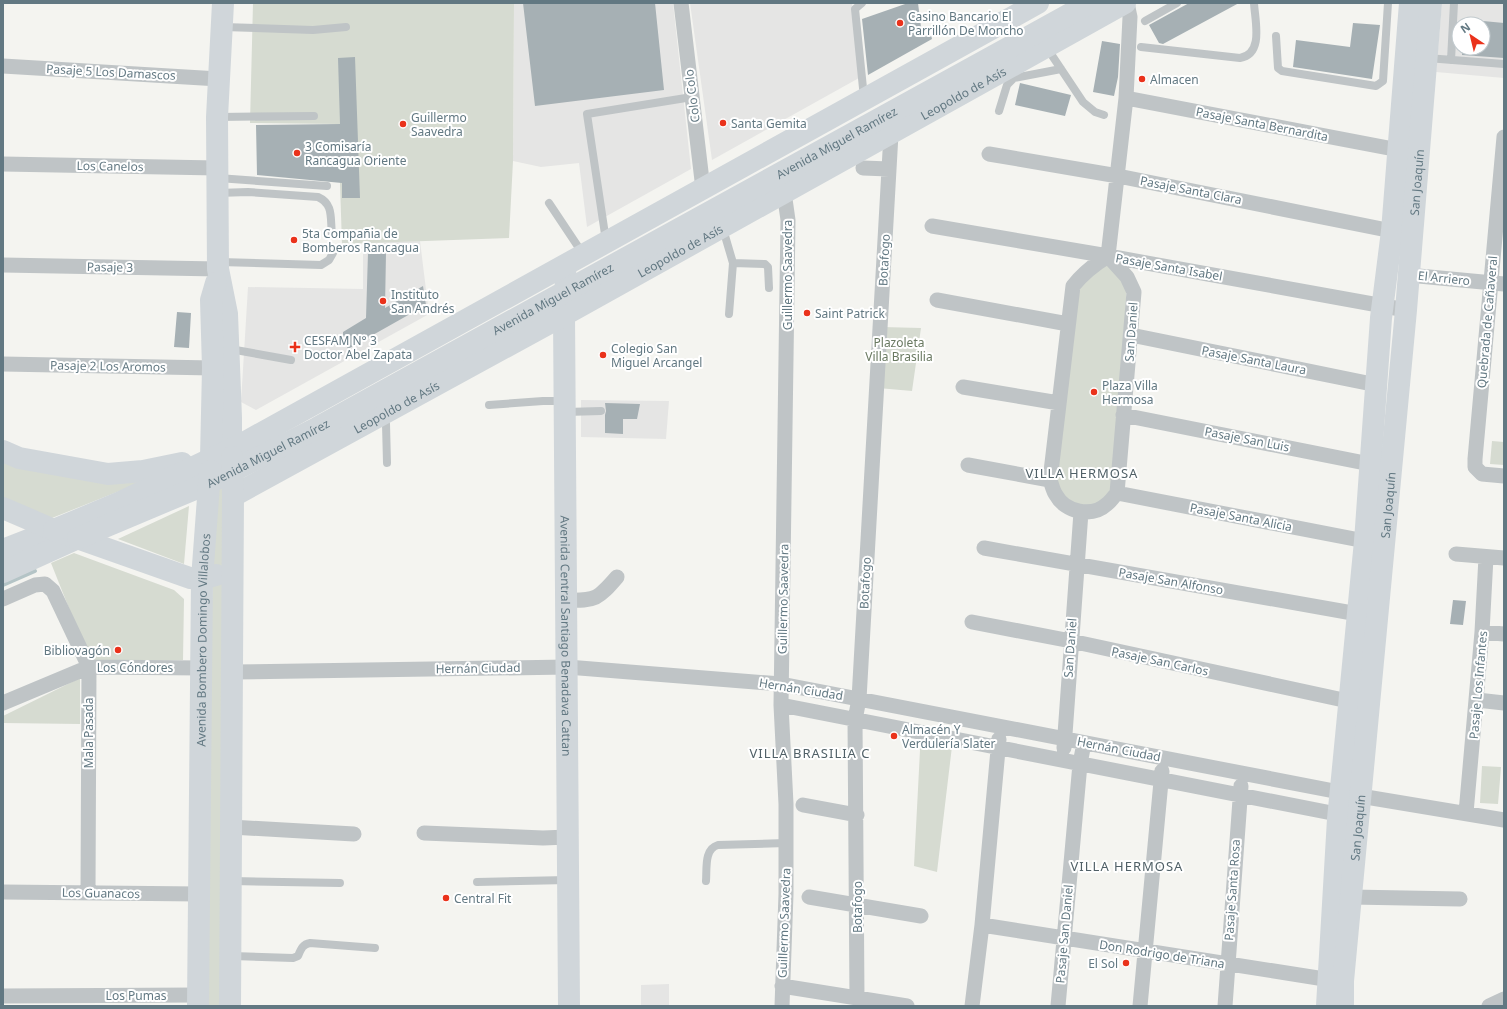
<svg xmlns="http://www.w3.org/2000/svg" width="1507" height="1009" font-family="'Noto Sans',sans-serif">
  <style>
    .built { fill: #e5e5e4; fill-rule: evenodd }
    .green { fill: #d6dbd1 }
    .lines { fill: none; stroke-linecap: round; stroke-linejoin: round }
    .stream { stroke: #b4c4c6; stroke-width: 4 }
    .building { fill: #a6b0b4 }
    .lane { stroke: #bfc4c6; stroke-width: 8 }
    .street { stroke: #bfc4c6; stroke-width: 15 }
    .secondary { stroke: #d0d6da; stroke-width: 22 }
    .primary { stroke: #d0d6da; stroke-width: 22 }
    .poi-dot { fill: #ea321b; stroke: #fff; stroke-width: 1.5 }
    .labels { text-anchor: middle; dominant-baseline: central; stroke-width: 4; stroke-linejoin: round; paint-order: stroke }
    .poi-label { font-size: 12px; fill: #627882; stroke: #fff; text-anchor: start }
    .street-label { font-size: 12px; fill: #627882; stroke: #fff }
    .park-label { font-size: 12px; fill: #697961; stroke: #fff }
    .neighbourhood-label { font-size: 13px; letter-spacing: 1px; fill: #506067; stroke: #fff }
  </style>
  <rect width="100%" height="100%" fill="#f4f4f0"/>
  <path class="built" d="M514 3H673L691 169 587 227 579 163 541 167 513 161Z
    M690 3H852L859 78 712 160Z
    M1442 3H1504V78L1436 72ZM1459 24H1483V48H1459Z
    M420 241 429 314 256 410 241 402 248 287 363 289V243Z
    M581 400 669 401 666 439 581 437Z
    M669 984V1006H641V985Z"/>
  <path class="green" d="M253 3H514L513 161 509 238 342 244 338 124 250 123Z
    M1108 256 1127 277 1117 493 1093 512 1056 496 1073 286Z
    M882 327 921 328 912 391 878 388Z
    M1492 441 1504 442V465L1490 464Z
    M3 461 142 482 47 520 3 501Z
    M226 481 224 1006H203L208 717 216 487Z
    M189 506 184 564 118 539Z
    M74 553 174 590 184 599 183 660 90 661 51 563Z
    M80 678V724L3 723V716Z
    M921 731 953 738 937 872 914 866Z
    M1482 766 1501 767 1498 804 1480 803Z"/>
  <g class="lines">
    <path class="stream" d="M3 585 35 571"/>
  </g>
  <path class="building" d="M523 3H655L664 90 535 106Z
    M908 3H918L921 27 929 26 932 39 868 75 862 19Z
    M1189 3H1239L1163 44 1159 43 1149 25Z
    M1483 21 1504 23V58L1462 55V48H1483Z
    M1353 23 1380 25 1372 79 1293 67 1296 40 1350 47Z
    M1102 41 1120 44 1118 77 1114 96 1093 92Z
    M355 57 360 198H342V183L257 175 256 125 340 124 338 58Z
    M1020 83 1071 95 1065 116 1015 105Z
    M368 253H386L385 308 423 286 426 305 348 349 343 339V332L366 318Z
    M177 312 191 313 189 348 174 347Z
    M605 403 640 404 637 419H623V434L605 433V415L606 411Z
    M1453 600 1466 601 1463 625 1450 624Z"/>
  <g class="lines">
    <path class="lane" d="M862 3 855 9 864 98
      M1145 21 1177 3
      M223 27 313 30 346 27
      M1276 36 1278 68 1282 71 1376 86 1383 81 1388 3
      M1141 47 1240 58C1264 54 1255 21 1254 3
      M1047 48 1083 102 1095 112 1104 115
      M1427 58 1504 64
      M1451 60 1454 3
      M999 111 1007 85 1014 78 1061 69
      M218 117 314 116
      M218 178 327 186
      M218 193 248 192 318 197C334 204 330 219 332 234
      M549 203 583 254
      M723 229 733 263 765 264 768 267 769 288
      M606 241 587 114 692 97
      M220 262 321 265 329 260 333 253
      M729 314 733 263
      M230 349 291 360
      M489 405 543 401H564
      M566 412 601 411
      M384 414 386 424 387 463
      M232 881 340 883
      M706 881C707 868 704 849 718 845L786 843
      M477 882 568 880
      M232 956 293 958 298 956C301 949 303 944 310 943L375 948"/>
    <path class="street" d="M681 3 703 189
      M3 66 219 79
      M1126 98 1399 150
      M1504 137 1475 459V467L1482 474 1504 476
      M989 154 1118 176 1392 231
      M3 164 217 168
      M863 168 889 169
      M932 226 1108 256 1406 310
      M1108 256 1127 277 1134 292 1117 493C1114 496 1111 501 1107 504 1092 518 1065 512 1056 495 1053 491 1052 485 1050 480L1073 286C1083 273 1095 264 1108 256Z
      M1108 256 1126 98 1130 17 1127 3
      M3 265 218 269
      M1408 275 1504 284
      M937 300 1068 324
      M1131 335 1377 385
      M3 364 213 368
      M963 387 1059 403
      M1123 415 1370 464
      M968 465 1050 480
      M1117 493 1365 541
      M984 548 1358 614
      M1456 554 1504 558
      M3 599 35 585 45 584 53 591 89 667 88 893
      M566 600C596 601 598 599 617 577
      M972 622 1071 641 1348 701
      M1482 632 1504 634
      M232 672 567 667 781 684 1360 796 1504 820
      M1477 700 1504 703
      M3 703 89 667 202 668
      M781 705 1347 816
      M1064 748 1081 512
      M803 805 857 815
      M1466 813 1482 632 1486 557
      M231 827 354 834
      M424 833 543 838 568 837
      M3 892 199 894
      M809 897 921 916
      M1351 897 1460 899
      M982 925 1337 981
      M782 986 907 1006
      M3 996 198 995
      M857 998 855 720 859 699 891 134
      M782 1006 786 894V804L781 705 788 220 784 192
      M972 1006 982 925 999 739
      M1058 1006 1080 764 1084 743
      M1140 1006 1162 771
      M1225 1006 1241 786
      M1489 1006 1504 999"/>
    <g class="secondary">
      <path d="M223 3 217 117 218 269 227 314 231 418V450"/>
      <path id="s1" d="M565 266 566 292 564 315 569 1006"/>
      <path d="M211 458 213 368 211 300 216 283"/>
      <path id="s2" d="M233 496 564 315 1125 3"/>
      <path d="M3 550 54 530"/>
      <path d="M3 572 78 538"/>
      <path d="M1327 1006 1338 819 1365 541 1381 318 1392 231 1410 3"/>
      <path id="s3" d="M1343 1006V981L1406 310 1431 3"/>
    </g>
    <g class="primary">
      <path d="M3 451 19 458 108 474 143 471 182 463"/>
      <path d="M3 508 54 530 190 578 202 579 216 575"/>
      <path d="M54 530 121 502 240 445 1038 3"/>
      <path id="s4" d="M78 538 209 483 317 428 1090 3"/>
      <path id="s5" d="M198 1006 202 579 210 471"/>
      <path d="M230 1006 233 496 232 457"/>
    </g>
  </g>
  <g class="poi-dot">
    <circle cx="900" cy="23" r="4"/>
    <circle cx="1142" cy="79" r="4"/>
    <circle cx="723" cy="123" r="4"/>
    <circle cx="403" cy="124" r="4"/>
    <circle cx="297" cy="153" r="4"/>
    <circle cx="294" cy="240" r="4"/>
    <circle cx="383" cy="301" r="4"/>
    <circle cx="807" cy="313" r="4"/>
    <path d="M293 341h4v4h4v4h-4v4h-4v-4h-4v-4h4z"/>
    <circle cx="603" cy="355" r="4"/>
    <circle cx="1094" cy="392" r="4"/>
    <circle cx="118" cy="650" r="4"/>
    <circle cx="894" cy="736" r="4"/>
    <circle cx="446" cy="898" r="4"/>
    <circle cx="1126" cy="963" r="4"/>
  </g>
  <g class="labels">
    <g class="poi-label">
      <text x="908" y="16">Casino Bancario El<tspan x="908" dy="14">Parrillón De Moncho</tspan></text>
      <text x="1150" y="79">Almacen</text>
      <text x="411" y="117">Guillermo<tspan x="411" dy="14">Saavedra</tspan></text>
      <text x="731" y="123">Santa Gemita</text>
      <text x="305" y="146">3 Comisaría<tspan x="305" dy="14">Rancagua Oriente</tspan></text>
      <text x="302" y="233">5ta Compañia de<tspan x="302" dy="14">Bomberos Rancagua</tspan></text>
      <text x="391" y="294">Instituto<tspan x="391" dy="14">San Andrés</tspan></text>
      <text x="815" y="313">Saint Patrick</text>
      <text x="304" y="340">CESFAM N° 3<tspan x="304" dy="14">Doctor Abel Zapata</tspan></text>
      <text x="611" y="348">Colegio San<tspan x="611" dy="14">Miguel Arcangel</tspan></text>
      <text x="1102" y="385">Plaza Villa<tspan x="1102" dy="14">Hermosa</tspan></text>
      <text x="110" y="650" text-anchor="end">Bibliovagón</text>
      <text x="902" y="729">Almacén Y<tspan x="902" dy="14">Verdulería Slater</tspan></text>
      <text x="454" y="898">Central Fit</text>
      <text x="1118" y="963" text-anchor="end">El Sol</text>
    </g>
    <g class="street-label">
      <text transform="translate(111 72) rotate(3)">Pasaje 5 Los Damascos</text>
      <text stroke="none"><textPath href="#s2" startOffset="834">Leopoldo de Asís</textPath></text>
      <text transform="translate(692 96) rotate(-97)">Colo Colo</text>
      <text transform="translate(1262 124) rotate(11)">Pasaje Santa Bernardita</text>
      <text stroke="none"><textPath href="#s4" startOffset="856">Avenida Miguel Ramírez</textPath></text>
      <text transform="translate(110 166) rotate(1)">Los Canelos</text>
      <text stroke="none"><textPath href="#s3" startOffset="827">San Joaquín</textPath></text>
      <text transform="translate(1191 190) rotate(11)">Pasaje Santa Clara</text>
      <text stroke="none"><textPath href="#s2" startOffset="510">Leopoldo de Asís</textPath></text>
      <text transform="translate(884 260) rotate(-87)">Botafogo</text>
      <text transform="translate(110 267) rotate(1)">Pasaje 3</text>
      <text transform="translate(1169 267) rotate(10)">Pasaje Santa Isabel</text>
      <text transform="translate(787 275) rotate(-90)">Guillermo Saavedra</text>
      <text transform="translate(1444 278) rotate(6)">El Arriero</text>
      <text stroke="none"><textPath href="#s4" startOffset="532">Avenida Miguel Ramírez</textPath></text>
      <text transform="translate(1487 322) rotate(-85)">Quebrada de Cañaveral</text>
      <text transform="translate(1131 332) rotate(-86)">San Daniel</text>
      <text transform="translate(1254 360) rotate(11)">Pasaje Santa Laura</text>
      <text transform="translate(108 366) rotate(1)">Pasaje 2 Los Aromos</text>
      <text stroke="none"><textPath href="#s2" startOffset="186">Leopoldo de Asís</textPath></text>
      <text transform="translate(1247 439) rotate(11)">Pasaje San Luis</text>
      <text stroke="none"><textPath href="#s4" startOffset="208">Avenida Miguel Ramírez</textPath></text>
      <text stroke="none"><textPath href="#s3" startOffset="503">San Joaquín</textPath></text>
      <text transform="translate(1241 517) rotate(11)">Pasaje Santa Alicia</text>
      <text transform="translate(1171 581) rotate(10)">Pasaje San Alfonso</text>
      <text transform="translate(865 583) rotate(-87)">Botafogo</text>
      <text transform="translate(783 599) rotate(-89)">Guillermo Saavedra</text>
      <text stroke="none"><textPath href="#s1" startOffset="370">Avenida Central Santiago Benadava Cattan</textPath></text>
      <text stroke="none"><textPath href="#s5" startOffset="366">Avenida Bombero Domingo Villalobos</textPath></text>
      <text transform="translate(1070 648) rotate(-86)">San Daniel</text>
      <text transform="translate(1160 661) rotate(12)">Pasaje San Carlos</text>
      <text x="135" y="667">Los Cóndores</text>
      <text transform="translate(478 668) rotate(-1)">Hernán Ciudad</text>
      <text transform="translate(1478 685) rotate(-85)">Pasaje Los Infantes</text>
      <text transform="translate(801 689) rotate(9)">Hernán Ciudad</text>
      <text transform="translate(88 733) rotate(-90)">Mala Pasada</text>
      <text transform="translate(1119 749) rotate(11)">Hernán Ciudad</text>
      <text stroke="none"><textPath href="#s3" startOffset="179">San Joaquín</textPath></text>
      <text transform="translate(1232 890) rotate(-86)">Pasaje Santa Rosa</text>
      <text transform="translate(101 893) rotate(1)">Los Guanacos</text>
      <text transform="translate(857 907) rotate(-90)">Botafogo</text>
      <text transform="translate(784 923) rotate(-88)">Guillermo Saavedra</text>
      <text transform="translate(1064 934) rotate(-85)">Pasaje San Daniel</text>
      <text transform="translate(1162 954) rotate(9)">Don Rodrigo de Triana</text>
      <text x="136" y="995">Los Pumas</text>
    </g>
    <g class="park-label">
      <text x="899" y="342">Plazoleta<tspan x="899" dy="14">Villa Brasilia</tspan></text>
    </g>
    <g class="neighbourhood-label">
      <text x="1082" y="473">VILLA HERMOSA</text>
      <text x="810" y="753">VILLA BRASILIA C</text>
      <text x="1127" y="866">VILLA HERMOSA</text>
    </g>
  </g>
  <rect width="1507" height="1009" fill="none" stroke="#627882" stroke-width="8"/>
  <g transform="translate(1471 36) rotate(325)"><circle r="19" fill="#ffffff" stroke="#c0c9cd"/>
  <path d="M0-3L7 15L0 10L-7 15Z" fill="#ea321b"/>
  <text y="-6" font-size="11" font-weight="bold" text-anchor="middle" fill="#627882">N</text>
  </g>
</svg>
